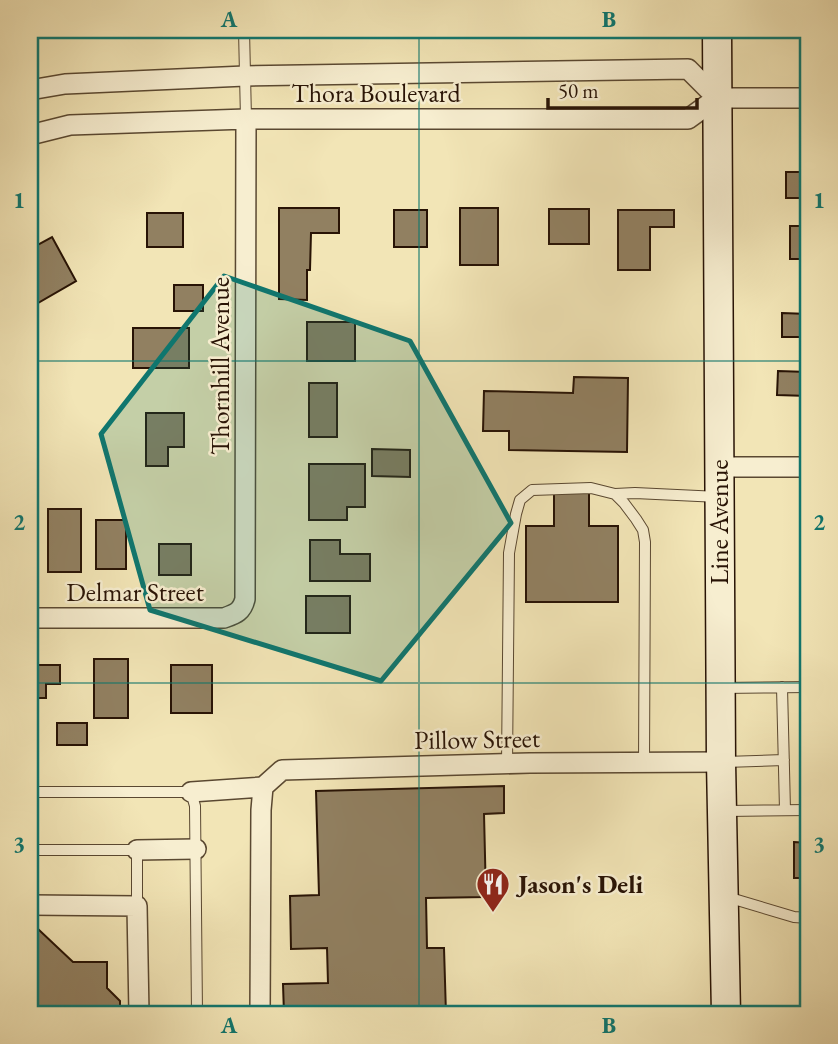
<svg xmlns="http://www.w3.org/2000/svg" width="838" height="1044" font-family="'EB Garamond',serif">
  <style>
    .building { fill: #918061; stroke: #281305; stroke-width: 2 }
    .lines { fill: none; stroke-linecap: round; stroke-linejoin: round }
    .lane-casing { stroke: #5a4831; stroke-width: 12 }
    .street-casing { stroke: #5a4831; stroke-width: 22 }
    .secondary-casing { stroke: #281305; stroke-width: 31 }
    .lane { stroke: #f7eed0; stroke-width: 10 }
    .street { stroke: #f7eed0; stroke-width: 19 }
    .secondary { stroke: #f7eed0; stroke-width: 28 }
    .marked { fill: #0f766e; fill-opacity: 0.2; stroke: #0f766e; stroke-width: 5; stroke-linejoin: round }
    .grid { fill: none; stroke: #0f766e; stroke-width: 2; stroke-opacity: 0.55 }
    .labels { text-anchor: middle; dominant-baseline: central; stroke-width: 5; stroke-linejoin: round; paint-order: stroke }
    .street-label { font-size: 26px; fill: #281305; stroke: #f7eed0 }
    .poi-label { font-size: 26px; font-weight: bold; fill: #281305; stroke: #f7eed0; text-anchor: start }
    .neatline { fill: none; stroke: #0f766e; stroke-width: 2.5 }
    .grid-label { font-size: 23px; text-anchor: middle; font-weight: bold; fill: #0f766e }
  </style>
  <rect width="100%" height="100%" fill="#f2e5b6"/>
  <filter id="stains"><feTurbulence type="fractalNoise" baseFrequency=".00286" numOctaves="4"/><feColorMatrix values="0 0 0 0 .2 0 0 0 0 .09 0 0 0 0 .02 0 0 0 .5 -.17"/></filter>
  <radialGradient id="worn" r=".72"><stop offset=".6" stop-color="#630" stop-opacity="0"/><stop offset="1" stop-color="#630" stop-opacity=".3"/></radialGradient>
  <path class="building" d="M786 172H808V198H786Z
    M279 208H339V233H311L310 270H307V300L279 299Z
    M460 208H498V265H460Z
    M549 209H589V244H549Z
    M394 210H427V247H394Z
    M618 210H674V227H650V270H618Z
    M147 213H183V247H147Z
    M790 226H808V259H790Z
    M52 237 76 281 31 307 30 304V249Z
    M174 285H203V311H174Z
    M782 313 808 314V337H782Z
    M307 322H355V361H307Z
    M133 328H189V368H133Z
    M778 371 808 372V396L777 395Z
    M574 377 628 378 627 452 509 450V431H483L484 391 573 393Z
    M309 383H337V437H309Z
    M146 413H184V447H168V466H146Z
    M372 449 410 450V477L372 476Z
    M309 464H365V507H347V520H309Z
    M554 491H589V526H618V602H526V526H554Z
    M48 509H81V572H48Z
    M96 520H126V569H96Z
    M310 540H340V554H370V581H310Z
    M159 544H191V575H159Z
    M306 596H350V633H306Z
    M94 659H128V718H94Z
    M30 665H60V684H46V698H30Z
    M171 665H212V713H171Z
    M57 723H87V745H57Z
    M504 786V813L484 814 486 897 426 898 427 948H444L446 1014H284L283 984 328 983 327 948 291 949 290 896 319 895 316 791Z
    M794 842 808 843V895H804V878H794Z
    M30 929H38L73 962H107V988L120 1001V1014H30Z"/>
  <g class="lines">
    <defs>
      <path id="lane" d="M244 30 246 119
        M615 494 635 493 719 497
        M782 687 785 810
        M721 688 808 687
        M725 762 784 760
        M507 764 509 553 516 514 520 500 532 490 591 488 615 494 624 503 636 519 643 530 645 542 644 762
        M30 792H191L195 806 197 1014
        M726 811 808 810
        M30 850H137V906
        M727 897 794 917 808 918"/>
      <path id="street" d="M30 90 65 84 245 76 688 69 717 98
        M30 135 70 125 246 119H688L717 98H808
        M719 467H808
        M30 618H224C235 614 242 612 245 599L246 119
        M191 792 263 787
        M137 850 196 849
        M30 905 137 906 139 1014
        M260 1014 261 810 263 787 282 770 530 763 721 762"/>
      <path id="secondary" d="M717 30 721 762 726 1014"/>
    </defs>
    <use href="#lane" class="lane-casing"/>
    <use href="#street" class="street-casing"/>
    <use href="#secondary" class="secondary-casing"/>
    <use href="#lane" class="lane"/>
    <use href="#street" class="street"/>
    <use href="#secondary" class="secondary"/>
  </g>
  <path class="marked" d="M224 276 410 341 511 523 381 681 150 610 101 434Z"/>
  <path class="grid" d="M419 30V1014M30 361H808M30 683H808"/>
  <defs>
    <symbol id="restaurant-pin" viewBox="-11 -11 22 30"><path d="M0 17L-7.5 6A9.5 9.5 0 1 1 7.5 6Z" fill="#8f2418" stroke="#f7eed0"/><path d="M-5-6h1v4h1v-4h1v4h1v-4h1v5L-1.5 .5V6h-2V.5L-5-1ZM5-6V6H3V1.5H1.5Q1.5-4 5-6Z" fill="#fff"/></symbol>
  </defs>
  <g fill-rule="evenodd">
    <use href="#restaurant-pin" x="474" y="865" width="38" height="52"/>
  </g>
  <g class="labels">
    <g class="street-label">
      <text x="376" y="93">Thora Boulevard</text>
      <text transform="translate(220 366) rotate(-90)">Thornhill Avenue</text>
      <text transform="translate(719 522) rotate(-90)">Line Avenue</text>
      <text x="135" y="592">Delmar Street</text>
      <text transform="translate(477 739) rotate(-1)">Pillow Street</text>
    </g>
    <g class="poi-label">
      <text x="518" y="884">Jason's Deli</text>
    </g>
  </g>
  <rect width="838" height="1044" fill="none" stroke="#f2e5b6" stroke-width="77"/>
  <path d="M548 98v10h149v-10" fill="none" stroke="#281305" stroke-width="3.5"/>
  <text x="558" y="98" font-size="21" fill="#281305" stroke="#f7eed0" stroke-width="5" paint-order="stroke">50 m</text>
  <rect x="38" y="38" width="762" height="968" class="neatline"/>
  <g class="grid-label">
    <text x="229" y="27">A</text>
    <text x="609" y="27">B</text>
    <text x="19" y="208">1</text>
    <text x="819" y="208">1</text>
    <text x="19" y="530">2</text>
    <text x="819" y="530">2</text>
    <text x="19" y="852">3</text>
    <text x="819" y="852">3</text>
    <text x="229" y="1033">A</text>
    <text x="609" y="1033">B</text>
  </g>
  <rect width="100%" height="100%" filter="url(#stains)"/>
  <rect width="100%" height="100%" fill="url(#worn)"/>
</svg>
